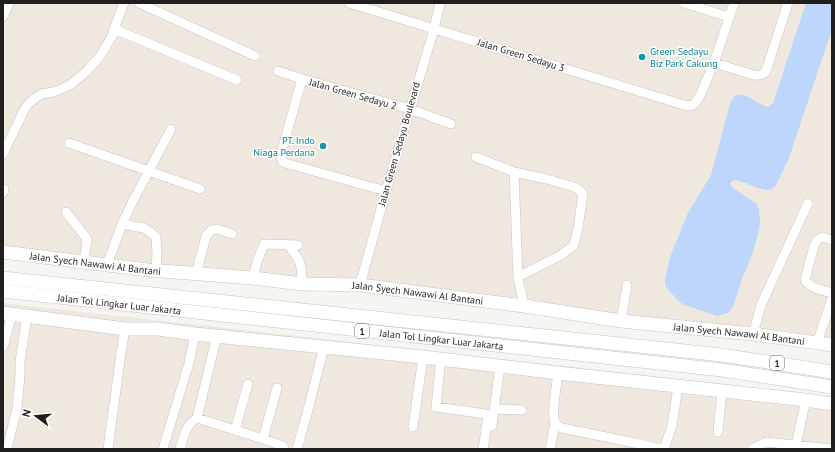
<svg xmlns="http://www.w3.org/2000/svg" width="835" height="452" font-family="'PT Sans',sans-serif">
  <style>
    .built { fill: #eee8de }
    .water { fill: #bed5fc }
    .lines { fill: none; stroke-linecap: round; stroke-linejoin: round }
    .minor-casing { stroke: #c6c4c0; stroke-width: 10 }
    .highway-casing { stroke: #c6c4c0; stroke-width: 14 }
    .minor { stroke: #fff; stroke-width: 9 }
    .highway { stroke: #fff; stroke-width: 13 }
    .culture-dot { fill: #0f9aa8; stroke: #fff; stroke-width: 1.5 }
    .labels { text-anchor: middle; dominant-baseline: central; stroke-width: 3; stroke-linejoin: round; paint-order: stroke }
    .shield { fill: #fff; stroke: #636262; stroke-width: 1 }
    .shield-label { font-size: 9px; font-weight: bold; fill: #201f1e }
    .culture-label { font-size: 10px; fill: #0d838f; stroke: #fff; text-anchor: start }
    .street-label { font-size: 10px; fill: #201f1e; stroke: #fff }
  </style>
  <rect width="100%" height="100%" fill="#f7f5f1"/>
  <path class="built" d="M3 3H832V343L403 289 3 255Z
    M3 303 741 386 832 400V449H3Z"/>
  <path class="water" d="M806 3H832V29L789 158 776 185 772 189 767 190 757 188 746 183 735 180 732 181C730 183 730 185 733 188L757 204 759 209 760 222 759 230 753 252 742 279 732 309 728 313 717 316 682 304 668 290 665 285V279L670 257 688 213 711 175 730 104 734 96C748 91 754 104 768 107L773 103Z"/>
  <g class="lines">
    <defs>
      <path id="minor" d="M139 3 255 56
        M349 3 684 105 691 106 694 104 699 98 714 63 734 3
        M684 3 729 17
        M3 17 9 3
        M114 29 124 3
        M714 63 754 75C760 76 762 75 766 71L788 3
        M278 71 302 79 410 109 451 124
        M302 79 281 154 282 161 285 163 386 191
        M69 143 200 189
        M3 154 24 110 29 103 41 94 54 92 70 85 86 72 101 55 112 36 114 29 237 80
        M476 157 514 172 518 277 524 306
        M514 172 547 179 574 187 578 189 583 194 578 228 574 245 561 255 518 277
        M3 193 4 189
        M66 212 87 239 84 262
        M122 224 144 228 150 232 156 237 157 254 156 270
        M832 240 822 237 817 240 814 246 805 280C811 289 823 290 832 293
        M288 245C301 261 302 264 302 284
        M107 265 122 224 134 199 171 129
        M196 274 206 236 212 230 217 229 232 234
        M253 278 257 262 264 244 298 245
        M360 285 386 191 434 29 440 3
        M621 321 627 285
        M753 334 761 305 808 203
        M817 343 832 299
        M3 347 12 314
        M441 359 436 407 486 414 488 417 483 449
        M558 373C557 384 551 413 555 422 556 425 559 427 562 428L635 443 661 449
        M277 388 263 439 283 446 284 449
        M494 409 522 410
        M197 418 263 439
        M492 426 500 366
        M413 427 423 357
        M235 430 248 384
        M718 432 722 391
        M796 444 806 400
        M7 449 17 409 20 375V362L27 316
        M108 449 121 353 125 329
        M163 449 189 363 195 334
        M180 449C184 436 185 426 197 418L217 336
        M297 449 308 410 324 347
        M550 449 555 423
        M664 449 672 426 678 386
        M752 449 766 442 832 449"/>
      <g id="highway">
        <path id="s1" d="M3 252 148 270 253 278 302 284 360 285 524 306 621 321 753 334 832 345"/>
        <path d="M3 278 722 355 832 372"/>
        <path id="s2" d="M3 291 722 370 832 387"/>
        <path d="M3 313 125 329H158L195 334 423 357 558 373 806 400 832 404"/>
      </g>
    </defs>
    <use href="#minor" class="minor-casing"/>
    <use href="#highway" class="highway-casing"/>
    <use href="#minor" class="minor"/>
    <use href="#highway" class="highway"/>
  </g>
  <g class="culture-dot">
    <circle cx="642" cy="57" r="4"/>
    <circle cx="323" cy="146" r="4"/>
  </g>
  <g class="labels">
    <g class="shield">
      <rect x="355" y="324" width="14" height="14" rx="3"/>
      <rect x="770" y="356" width="14" height="14" rx="3"/>
    </g>
    <g class="shield-label">
      <text x="362" y="331">1</text>
      <text x="777" y="363">1</text>
    </g>
    <g class="culture-label">
      <text x="650" y="51">Green Sedayu<tspan x="650" dy="12">Biz Park Cakung</tspan></text>
      <text x="315" y="140" text-anchor="end">PT. Indo<tspan x="315" dy="12">Niaga Perdana</tspan></text>
    </g>
    <g class="street-label">
      <text transform="translate(521 55) rotate(17)">Jalan Green Sedayu 3</text>
      <text transform="translate(353 94) rotate(16)">Jalan Green Sedayu 2</text>
      <text transform="translate(399 144) rotate(-74)">Jalan Green Sedayu Boulevard</text>
      <text stroke="none"><textPath href="#s1" startOffset="93">Jalan Syech Nawawi Al Bantani</textPath></text>
      <text stroke="none"><textPath href="#s1" startOffset="417">Jalan Syech Nawawi Al Bantani</textPath></text>
      <text stroke="none"><textPath href="#s2" startOffset="117">Jalan Tol Lingkar Luar Jakarta</textPath></text>
      <text stroke="none"><textPath href="#s1" startOffset="741">Jalan Syech Nawawi Al Bantani</textPath></text>
      <text stroke="none"><textPath href="#s2" startOffset="441">Jalan Tol Lingkar Luar Jakarta</textPath></text>
    </g>
  </g>
  <rect width="835" height="452" fill="none" stroke="#201f1e" stroke-width="8"/>
  <g transform="translate(36 416) rotate(286)" stroke="#ffffff" stroke-width="3" paint-order="stroke">
  <path d="M0-3L7 15L0 10L-7 15Z" fill="#201f1e"/>
  <text y="-6" font-size="11" font-weight="bold" text-anchor="middle" fill="#201f1e">N</text>
  </g>
</svg>
